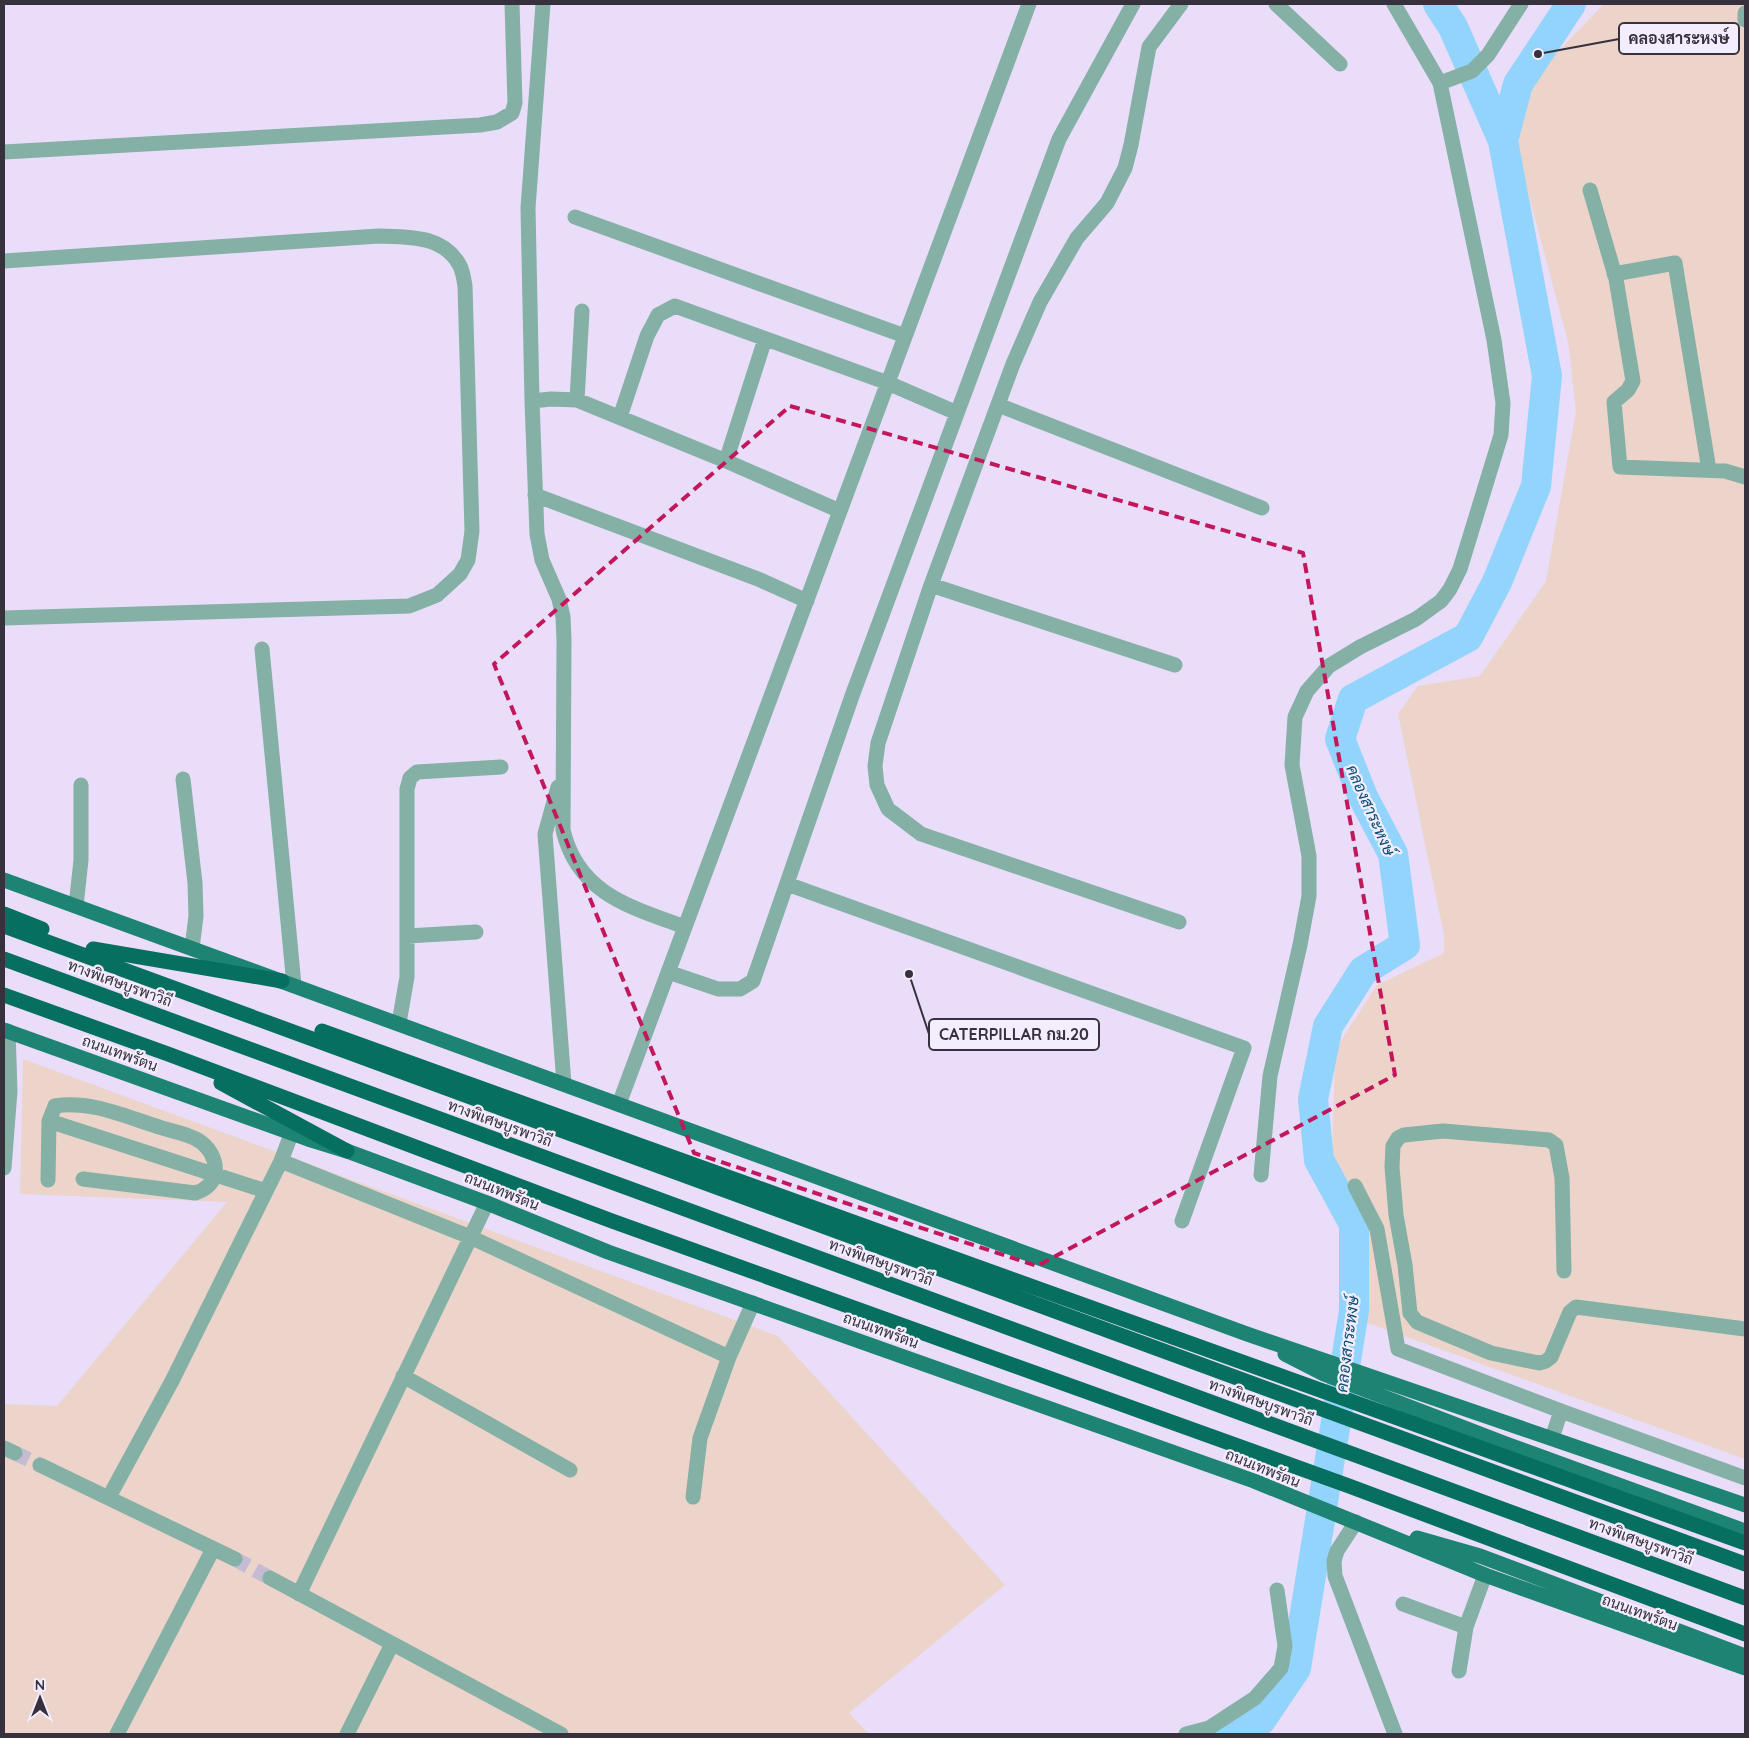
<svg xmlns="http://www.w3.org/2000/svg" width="1749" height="1738" font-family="Quicksand,Sarabun,sans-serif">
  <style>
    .industrial { fill: #ecd4ca }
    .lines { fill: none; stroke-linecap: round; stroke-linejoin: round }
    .river { stroke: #93d4fc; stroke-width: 30 }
    .minor-tunnel { stroke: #c5bbd3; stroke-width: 15; stroke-dasharray: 15 8; stroke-linecap: butt }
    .minor { stroke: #84b0a6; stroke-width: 15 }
    .major { stroke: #1d8373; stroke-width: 15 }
    .highway { stroke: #066f60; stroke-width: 15 }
    .marked { fill: none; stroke: #c2185b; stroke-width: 4; stroke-dasharray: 10 6; stroke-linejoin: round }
    .labels { text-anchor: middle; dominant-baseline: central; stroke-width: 4.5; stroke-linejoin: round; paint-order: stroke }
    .street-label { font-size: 15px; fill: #36313c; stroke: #f4edfe }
    .water-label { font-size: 16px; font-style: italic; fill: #074d6e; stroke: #f4edfe }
    .leader { fill: none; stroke: #36313c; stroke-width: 2 }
    .callout-dot { fill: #36313c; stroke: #f4edfe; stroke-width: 2 }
    .callout { fill: #f4edfe; stroke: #36313c; stroke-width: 2 }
    .callout-label { font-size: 16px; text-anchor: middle; font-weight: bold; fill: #36313c }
  </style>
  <rect width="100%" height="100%" fill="#e9ddf9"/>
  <path class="industrial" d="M1604 4H1745V1459L1368 1323 1364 1222 1332 1164 1335 1050 1377 985 1444 953V935L1398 714 1418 686 1480 676 1546 581 1576 411 1568 342 1515 143 1535 75Z
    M23 1059 778 1336 1005 1585 849 1713 869 1734H4V1404L57 1406 227 1202 20 1194Z"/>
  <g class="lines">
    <path class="river" d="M1438 4 1453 27 1503 141
      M1228 1734 1261 1720 1296 1668 1354 1311V1224L1319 1160 1313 1099 1328 1026 1363 971 1405 945 1393 854 1363 797 1340 739 1353 699 1468 637 1497 582 1536 486 1547 376 1503 141 1518 84 1571 4"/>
    <path class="minor-tunnel" d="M15 1453 40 1465
      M235 1559 270 1578"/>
    <path class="minor" d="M543 4 528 208 532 401 537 534 542 560 559 599 563 617 564 640 563 830C578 894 631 907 685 927
      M1276 4 1340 64
      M1745 13V20
      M1440 83 1472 71 1488 55 1521 4
      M4 152 480 125 497 122 512 113 515 103 512 4
      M1590 190 1616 279 1633 381 1628 390 1614 402 1620 467 1725 471 1745 477
      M575 217 905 336
      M4 261 379 236C409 237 444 235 460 266 463 272 464 280 465 286L472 531 468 560 460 574 437 595 409 606 4 618
      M1614 274 1675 263 1709 470
      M577 400 582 311
      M532 401 551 399 577 400 726 461 840 511
      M998 405 1262 508
      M620 417 647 336 658 315 675 306 888 383 957 413
      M726 461 765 339
      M535 495 758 579 807 601
      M931 585 1175 665
      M262 649 294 985
      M183 779 195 883 196 916 192 948
      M558 787 545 834 564 1084
      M787 884 1244 1048 1182 1221
      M76 906 81 860V785
      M1179 922 921 834 888 809 877 785 875 766 878 743 931 585 1013 364 1040 302 1077 238 1107 203 1125 168 1131 145 1149 47 1181 4
      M407 936 476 932
      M668 972 718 989H740L753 981 852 696 1059 139 1133 4
      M399 1023 407 977V789L410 778 417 772 501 767
      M619 1104 1029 4
      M49 1121 266 1191
      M281 1161 470 1237 729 1357
      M4 1168 10 1091 8 1031
      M1261 1175 1270 1076 1300 945 1309 896V856L1292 765 1295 717 1307 691 1329 666 1360 647 1416 619 1441 601 1450 589 1460 569 1501 435 1503 403 1494 340 1440 83 1394 4
      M48 1180 49 1121 55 1106C91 1100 126 1117 159 1127 171 1131 185 1133 196 1139 208 1145 217 1159 215 1173 213 1184 205 1190 195 1193L83 1179
      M1355 1186 1377 1229 1398 1349 1561 1411 1552 1438
      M1564 1271 1562 1178 1556 1145 1549 1140 1443 1131 1404 1135 1398 1138 1393 1146 1392 1167 1396 1215 1405 1265 1410 1313 1417 1322 1491 1353 1539 1363 1546 1361 1551 1357 1570 1312 1576 1307 1745 1329
      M403 1376 570 1470
      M1561 1411 1745 1478
      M4 1448 15 1453
      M40 1465 235 1559
      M109 1497 172 1381 281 1161 292 1132
      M693 1497 700 1438 729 1357 753 1303
      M1356 1522 1337 1551 1334 1561 1335 1576 1395 1734
      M270 1578 561 1734
      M299 1594 487 1203
      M1403 1604 1466 1627 1485 1575
      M1459 1671 1466 1627
      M117 1734 213 1549
      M347 1734 392 1644
      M1186 1734 1209 1728 1255 1698 1281 1668 1285 1646 1277 1590"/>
    <path class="major" d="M4 880 1247 1334 1745 1505
      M4 1030 308 1139 347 1151 487 1203 608 1252 1254 1481 1485 1575 1745 1668
      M1285 1354 1324 1374 1506 1444 1745 1531
      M1417 1538 1480 1556 1745 1656"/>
    <path class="highway" d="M4 914 42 929
      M4 926 1745 1564
      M93 949 282 981
      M4 959 1745 1598
      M4 995 168 1054 612 1221 1349 1486 1745 1634
      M322 1031 1745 1543
      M221 1083 347 1151"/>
  </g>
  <path class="marked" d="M790 406 1303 553 1395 1075 1037 1266 694 1153 494 664Z"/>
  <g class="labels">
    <g class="street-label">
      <text transform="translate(120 983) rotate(20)">ทางพิเศษบูรพาวิถี</text>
      <text transform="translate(120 1053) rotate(20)">ถนนเทพรัตน</text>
      <text transform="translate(500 1123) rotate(20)">ทางพิเศษบูรพาวิถี</text>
      <text transform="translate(502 1191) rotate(22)">ถนนเทพรัตน</text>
      <text transform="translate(881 1262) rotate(20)">ทางพิเศษบูรพาวิถี</text>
      <text transform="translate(881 1330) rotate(20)">ถนนเทพรัตน</text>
      <text transform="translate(1261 1402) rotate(20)">ทางพิเศษบูรพาวิถี</text>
      <text transform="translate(1263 1468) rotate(22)">ถนนเทพรัตน</text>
      <text transform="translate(1641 1541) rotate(20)">ทางพิเศษบูรพาวิถี</text>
      <text transform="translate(1640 1612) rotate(20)">ถนนเทพรัตน</text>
    </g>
    <g class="water-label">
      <text transform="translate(1371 810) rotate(66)">คลองสาระหงษ์</text>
      <text transform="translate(1347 1344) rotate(-83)">คลองสาระหงษ์</text>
    </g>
  </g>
  <path class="leader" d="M1538 54L1619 39M909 974L929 1034"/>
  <g class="callout-dot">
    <circle cx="1538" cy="54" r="5"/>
    <circle cx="909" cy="974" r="5"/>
  </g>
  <g class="callout">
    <rect x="1619" y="23" width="120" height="31" rx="5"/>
    <rect x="929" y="1019" width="170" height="31" rx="5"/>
  </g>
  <g class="callout-label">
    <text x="1679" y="44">คลองสาระหงษ์</text>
    <text x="1014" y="1040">CATERPILLAR กม.20</text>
  </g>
  <rect width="1749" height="1738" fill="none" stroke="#36313c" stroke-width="10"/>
  <g transform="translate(40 1698)" stroke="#f4edfe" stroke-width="4" paint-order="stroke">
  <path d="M0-4L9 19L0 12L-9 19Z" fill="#36313c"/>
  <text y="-8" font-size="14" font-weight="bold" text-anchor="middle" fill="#36313c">N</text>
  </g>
</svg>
